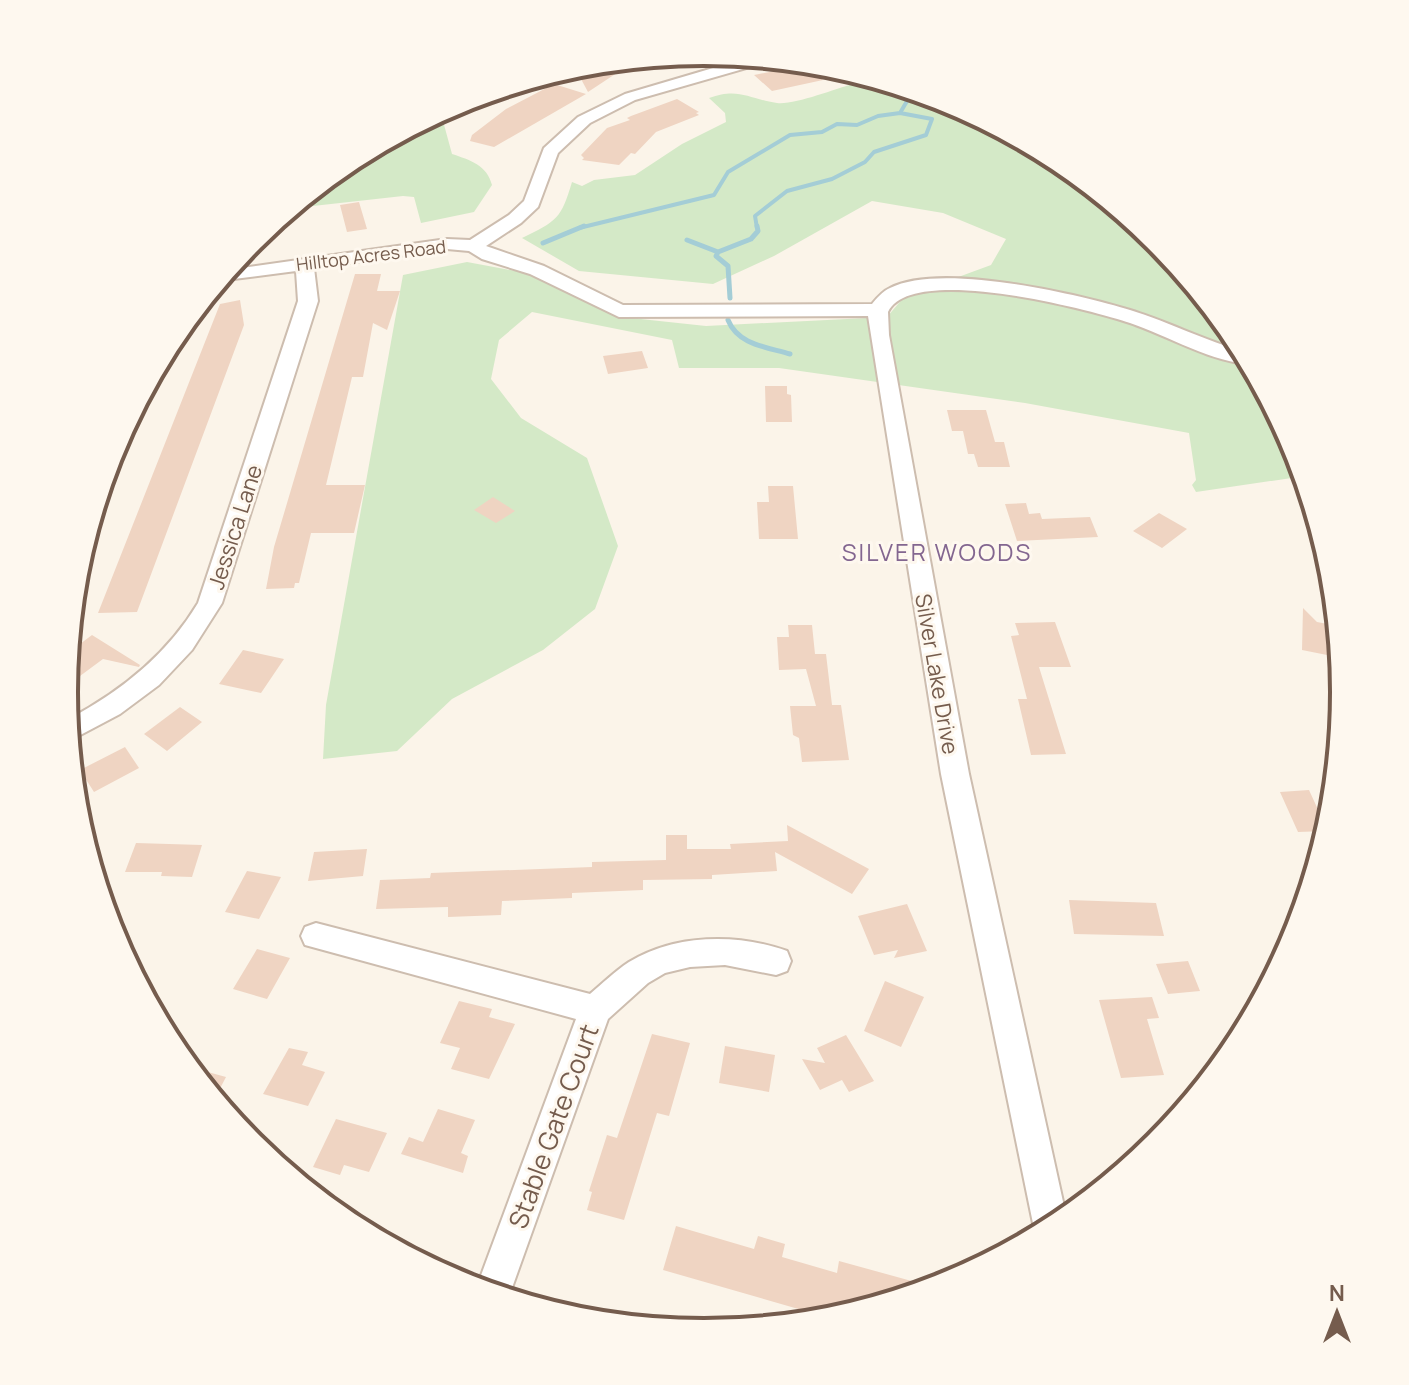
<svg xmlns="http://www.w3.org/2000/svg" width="1409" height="1385" font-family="Manrope,sans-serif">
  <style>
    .green { fill: #d4e9c7 }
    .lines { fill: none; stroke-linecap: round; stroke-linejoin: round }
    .stream-far1 { stroke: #a4cdd6; stroke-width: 4 }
    .stream { stroke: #a4cdd6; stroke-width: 5 }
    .building { fill: #efd4c2 }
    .minor-casing { stroke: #cdbdaf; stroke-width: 4 }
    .minor { fill: #fff; fill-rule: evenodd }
    .labels { text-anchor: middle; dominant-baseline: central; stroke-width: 6; stroke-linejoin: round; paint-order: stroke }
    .far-street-label { font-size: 18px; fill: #755c4d; stroke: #fef8ef }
    .street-label { font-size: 22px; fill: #755c4d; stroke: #fef8ef }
    .neighbourhood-label { font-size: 24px; letter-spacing: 2px; fill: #836690; stroke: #fef8ef }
    .near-street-label { font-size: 26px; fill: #755c4d; stroke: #fef8ef }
    .rim { fill: none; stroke: #755c4d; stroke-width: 4 }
  </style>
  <rect width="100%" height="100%" fill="#fbf4e9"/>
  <path class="green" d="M855 72 950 101 1061 160 1158 240 1237 337 1296 448 1305 476 1196 492 1192 485 1196 480 1189 433 1025 403 779 368H679L672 340 532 312 499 340 491 379 521 418 587 458 618 546 595 609 543 650 452 699 397 751 323 759 326 705 403 275 467 262 527 273 622 317 706 326 887 317 904 297 991 265 1006 239 943 213 872 201 774 256 713 284 579 271 522 238C557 221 561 219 572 182L582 186 594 180 635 175 682 144 726 122 725 113 709 98C739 87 749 99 777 103 795 105 834 89 853 84Z
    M450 106 443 121 452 154C470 160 487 165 492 185L474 212 421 223 414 197 403 196 295 208 294 205 349 160Z"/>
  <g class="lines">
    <path class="stream-far1" d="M900 113 910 96 923 93
      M579 228 714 195 728 172 790 135 822 132 837 124 857 125 878 116 900 113 932 119 926 135 874 152 865 162 832 179 787 191 755 216 757 228"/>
    <path class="stream" d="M687 240 718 252 751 239 758 231 757 226
      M543 243 584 226
      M718 252 716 256 728 266 730 298
      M728 320C738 345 767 347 790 354"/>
  </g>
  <path class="building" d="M638 59 588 92 574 66 580 64Z
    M804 65 823 80 772 91 754 75Z
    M554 84 586 94 494 147 470 141 472 135 506 109Z
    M677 99 699 112 696 113 699 115 656 132 635 154 631 153 619 165 582 160 584 158 581 155 607 128 630 120 627 118 631 116Z
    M359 202 367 229 347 232 340 205Z
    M355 274H381L377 291H400L387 330 373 323 363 377H352L326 485H365L354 533H311L299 583H295L294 588 266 589 274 547Z
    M240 300 244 325 137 612 98 613 220 304Z
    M642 351 648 368 608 374 603 356Z
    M765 386H787V394L791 395 792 422H766Z
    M947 410H986L995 442H1004L1010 467H978L974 454H968L963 431H952Z
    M768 486H793L798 539H759L757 502H769Z
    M493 497 515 511 496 523 474 510Z
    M1026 503 1029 514 1040 513 1042 519 1090 517 1098 537 1017 541 1005 504Z
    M1159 513 1187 529 1162 548 1133 531Z
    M1303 608 1317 622 1338 626 1342 658 1302 650Z
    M1055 622 1071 667H1039L1066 754 1031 755 1018 699H1027L1011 636 1019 635 1015 623Z
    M788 625H812L815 654H826L832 705H841L849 760 802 762 799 738 793 735 790 706H816L806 669 779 670 777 637H789Z
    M92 635 140 665 139 667 103 659 80 676 66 668 68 653Z
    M243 650 284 659 261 693 219 684Z
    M180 707 202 722 167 751 144 734Z
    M125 747 139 768 94 792 80 770Z
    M1309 790 1320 814 1326 831 1298 832 1280 792Z
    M787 825 869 869 852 894 775 852 777 871 712 875V879L643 880V890L572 893V898L502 901 501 915 448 917V907L376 909 380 880 430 878 431 873 592 867V862L666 860V835H687V849H731L730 844 788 841Z
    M136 843 202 845 192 877 161 876 162 872H125Z
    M367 849 363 876 308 881 314 852Z
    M247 871 281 877 259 919 225 912Z
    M1069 900 1156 903 1164 936 1074 934Z
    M907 904 927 951 894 958 898 950 874 955 858 916Z
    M257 949 290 958 267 999 233 989Z
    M1188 961 1200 991 1168 994 1156 964Z
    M885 981 924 997 901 1047 864 1031Z
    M1152 997 1159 1018 1147 1019 1164 1075 1121 1078 1099 1000Z
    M459 1001 492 1009 489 1017 515 1024 489 1079 451 1069 460 1048 440 1043Z
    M652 1034 690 1043 669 1116 657 1113 624 1220 587 1210 592 1192 589 1191 607 1135 617 1138Z
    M846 1035 874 1081 849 1092 842 1080 820 1090 802 1059 825 1063 817 1048Z
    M725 1046 775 1055 769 1092 719 1083Z
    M289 1048 308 1052 302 1065 325 1072 308 1106 263 1094Z
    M186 1066 226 1077 214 1100 205 1089Z
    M438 1109 475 1120 461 1153 468 1156 463 1173 401 1154 409 1137 423 1142Z
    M336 1119 387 1133 369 1172 344 1165 340 1175 313 1167Z
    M676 1226 754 1249 758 1236 785 1244 782 1257 837 1273 839 1261 937 1288 833 1319 663 1270Z"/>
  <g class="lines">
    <defs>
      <path id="minor" d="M721 54 739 55 744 60 758 57 778 59 635 100 590 123 558 153 538 207 521 223 486 246 544 266 623 305 872 304C876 299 883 291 890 288 940 262 1077 294 1130 310 1169 322 1206 341 1245 352L1252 364C1215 364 1166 335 1130 323 1088 309 911 263 888 312L889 335 969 774 1067 1220 1036 1238 941 774 868 316 619 317 530 274 482 259 469 251 447 249 314 268 318 301 222 603 192 650 159 685 120 714 69 741 67 720C120 692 167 655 198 603L298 301 296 271 218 281 227 270 447 239 470 240 509 215 524 201 544 148 578 117 625 94 730 63Z
        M316 923 590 994C602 984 615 971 629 962 675 934 737 933 787 951L791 961 787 971 776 975 725 965 690 967 665 973 648 983 608 1019 508 1299 476 1289 576 1019 305 945 301 936 305 927Z"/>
    </defs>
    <use href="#minor" class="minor-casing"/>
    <use href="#minor" class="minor"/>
  </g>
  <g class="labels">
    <g class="far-street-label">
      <text transform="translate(371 255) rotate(-7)">Hilltop Acres Road</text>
    </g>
    <g class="street-label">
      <text transform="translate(235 527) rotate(-72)">Jessica Lane</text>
      <text transform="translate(937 674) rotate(80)">Silver Lake Drive</text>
    </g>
    <g class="neighbourhood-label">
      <text x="937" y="551">SILVER WOODS</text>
    </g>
    <g class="near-street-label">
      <text transform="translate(553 1126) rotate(-70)">Stable Gate Court</text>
    </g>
  </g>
  <path d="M0 0H1409V1385H0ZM78 692a626 626 0 1 1 1252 0a626 626 0 1 1-1252 0Z" fill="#fef8ef" fill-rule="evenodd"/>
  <path class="rim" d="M78 692a626 626 0 1 1 1252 0a626 626 0 1 1-1252 0Z"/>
  <g transform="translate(1337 1313)" stroke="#fef8ef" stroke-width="6" paint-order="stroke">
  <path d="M0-6L14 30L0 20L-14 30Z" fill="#755c4d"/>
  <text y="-12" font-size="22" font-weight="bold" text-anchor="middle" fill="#755c4d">N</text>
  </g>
</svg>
